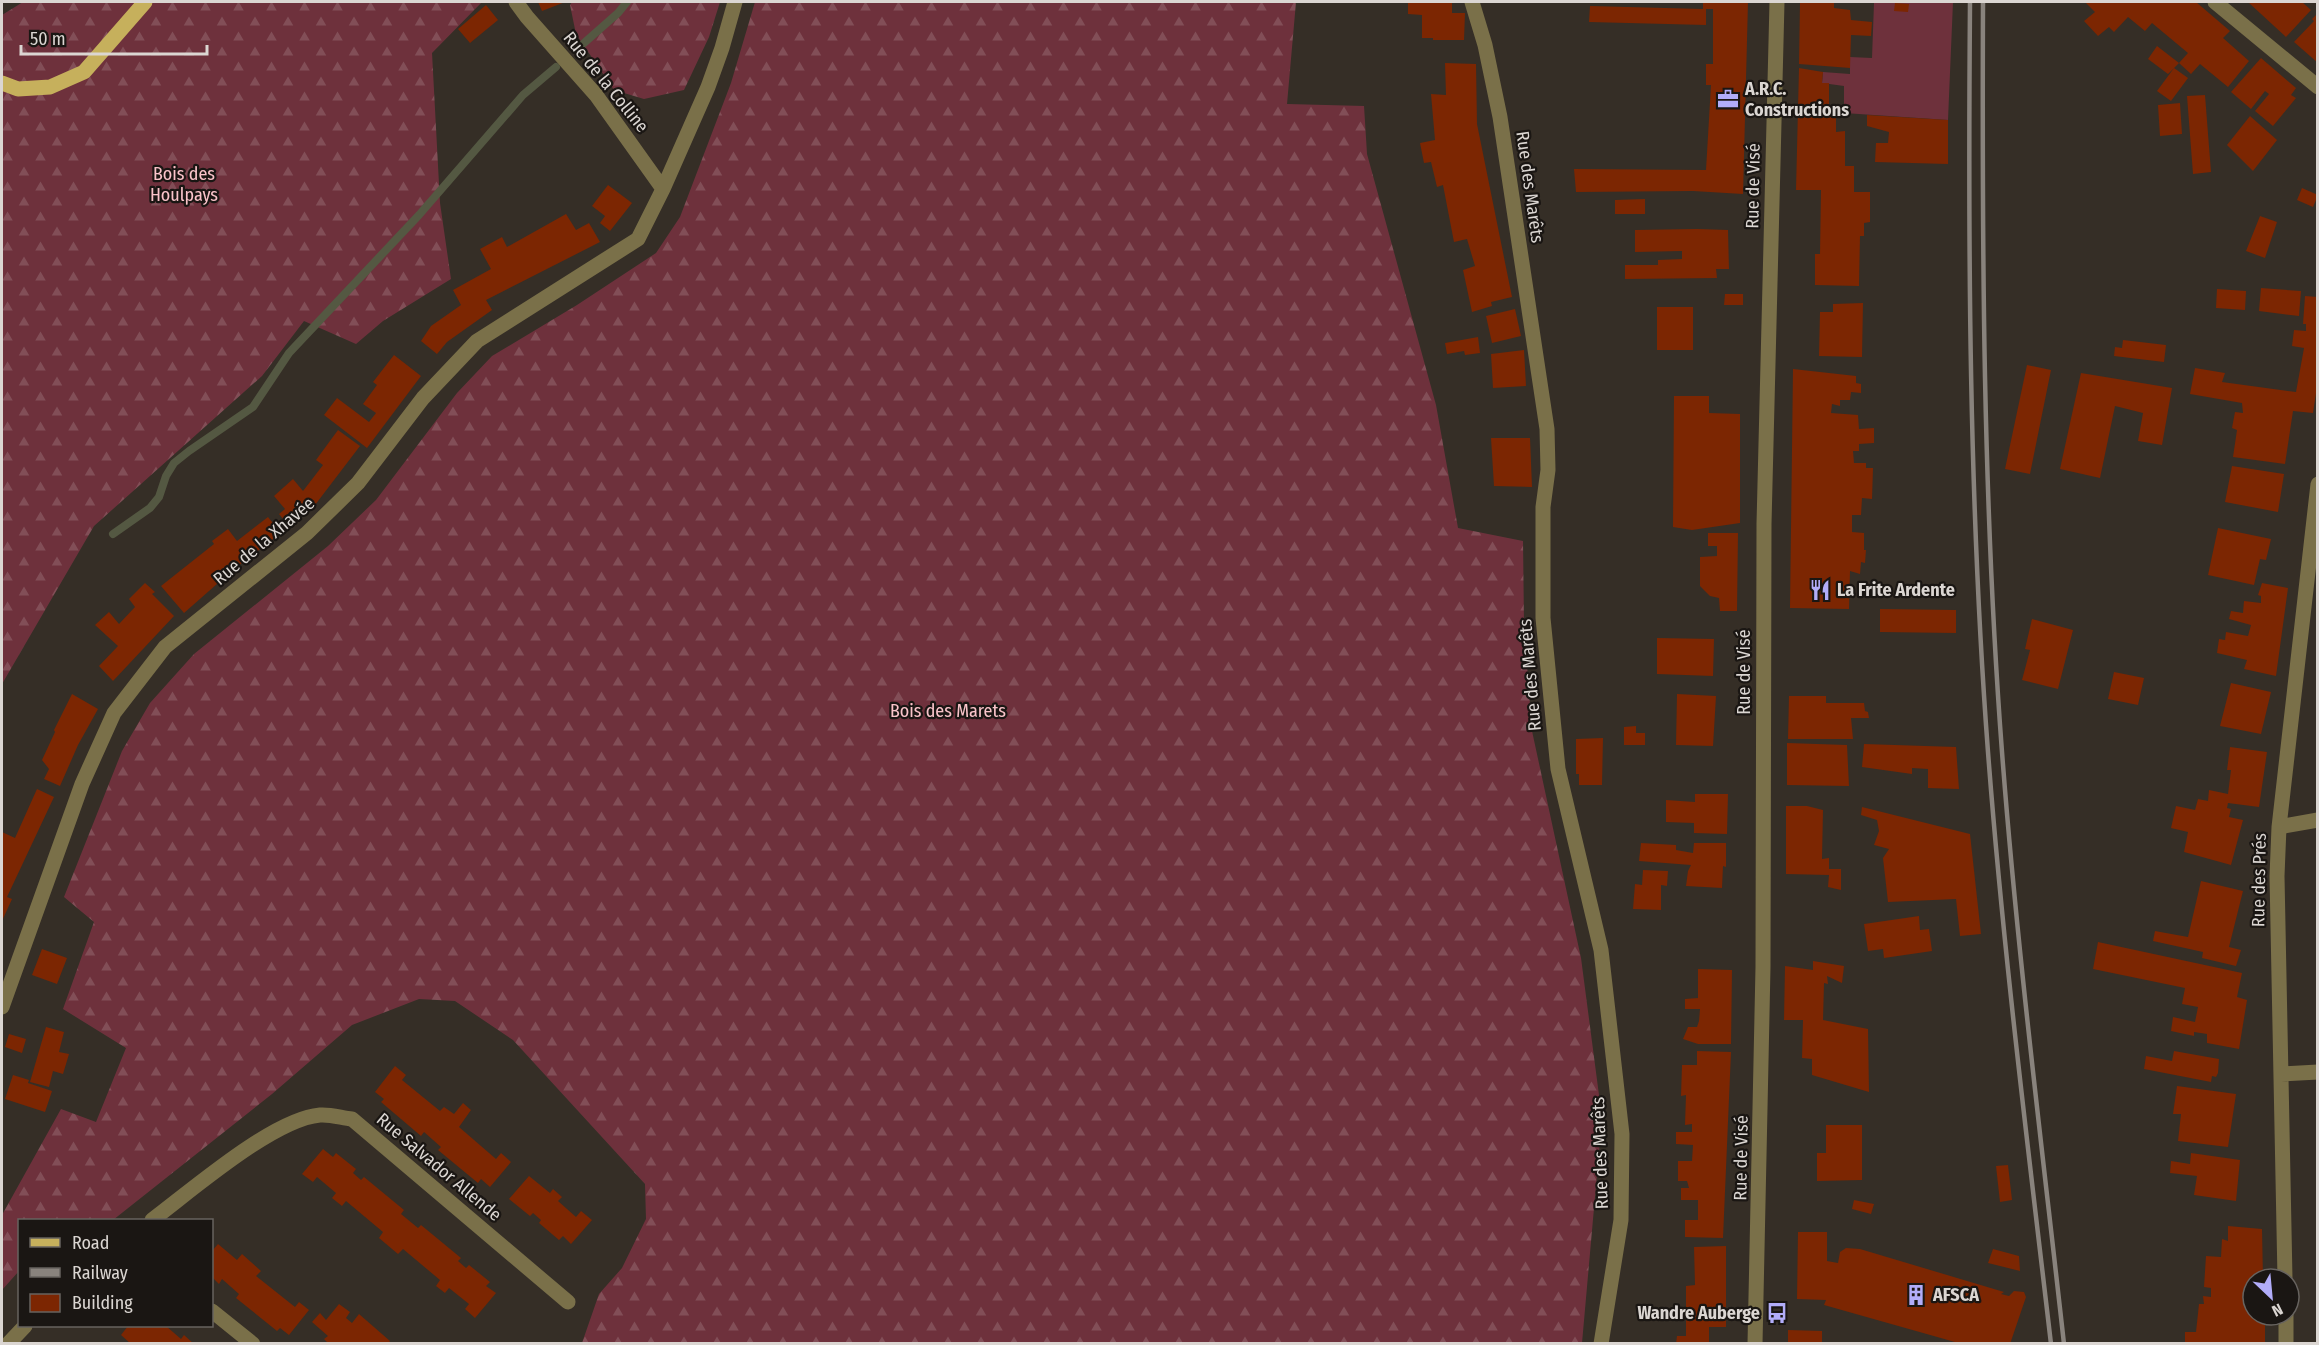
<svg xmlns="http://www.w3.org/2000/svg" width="2319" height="1345" font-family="'Fira Sans Condensed',sans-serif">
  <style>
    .forest { fill: url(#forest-firs) }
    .garden { fill: #6e313c }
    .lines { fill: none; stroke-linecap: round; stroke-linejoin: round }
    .stream { stroke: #545842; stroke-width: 8 }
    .building { fill: #7c2602 }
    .minor { stroke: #7a7049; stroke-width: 15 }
    .major { stroke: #c6b05c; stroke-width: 15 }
    .rail { stroke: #89837d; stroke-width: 4.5 }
    .labels { text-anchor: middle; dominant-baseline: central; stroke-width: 4.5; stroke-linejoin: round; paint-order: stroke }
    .street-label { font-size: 18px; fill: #dbd6d2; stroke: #1a1613 }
    .poi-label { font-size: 18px; font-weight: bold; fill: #dbd6d2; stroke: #1a1613; text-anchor: start }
    .park-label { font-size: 18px; fill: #fac4ca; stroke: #1a1613 }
  </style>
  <defs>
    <pattern id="forest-firs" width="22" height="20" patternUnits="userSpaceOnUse" patternTransform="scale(1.5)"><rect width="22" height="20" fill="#6e313c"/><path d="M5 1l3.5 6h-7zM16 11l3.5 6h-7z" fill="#824e57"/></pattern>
  </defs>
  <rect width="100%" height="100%" fill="#352e26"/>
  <path class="forest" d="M23 2H482L432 53 440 203 451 279 383 321 356 344 304 321 262 376 94 526 2 684V15Z
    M572 2H720L709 37 684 90 644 99 614 90 576 34 570 5Z
    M755 2H1296L1287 104 1364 106 1367 154 1436 405 1458 528 1523 541 1524 625 1532 731 1581 958 1602 1118 1582 1343H582L599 1294 622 1268 646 1219 645 1184 513 1040 455 1001 419 999 352 1025 272 1094 113 1220H20L19 1271 2 1290V1215L61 1109 96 1122 126 1048 63 1009 94 922 64 897 122 751 150 703 194 654 328 546 376 500 457 393 492 356 577 305 656 253 680 217 731 83Z"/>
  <path class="garden" d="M1876 2H1953L1948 120 1844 113V86L1822 83 1823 72 1850 74V57L1872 58 1874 3Z"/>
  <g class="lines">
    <path class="stream" d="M584 43 618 13 627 2
      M113 534 150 508 159 497 166 476 174 463 189 451 253 407 289 353 419 215 523 95 556 67"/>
  </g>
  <path class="building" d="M538 2H565L542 11Z
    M1408 2H1452V13H1465L1464 40H1433V38H1422V15L1408 14Z
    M1703 2H1748L1743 194 1693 191 1576 192 1574 169 1706 170 1711 85H1706V64H1713V9H1706V25L1589 22 1590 6 1703 9Z
    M1800 2H1834V8L1850 10 1851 20 1872 22 1871 36 1851 35 1850 68 1799 64Z
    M2085 2H2196L2230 31 2223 38 2249 61 2228 87 2200 64 2191 74 2179 63 2174 68 2188 78 2171 101 2157 91 2174 68 2168 74 2148 59 2157 46 2179 63 2188 53 2152 23 2145 31 2128 17 2114 32 2109 27 2098 36 2084 21 2095 12Z
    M2248 2H2302L2311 10 2286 37Z
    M1895 3 1909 4 1908 12 1894 11Z
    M486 5 498 20 470 43 458 29Z
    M2318 13V63L2294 42 2314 21 2312 19Z
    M2261 58 2296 88 2291 95 2296 98 2273 126 2255 111 2269 94 2265 91 2251 109 2231 92Z
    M1445 63 1476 64 1477 124 1512 297 1491 302 1492 306 1472 312 1463 270 1475 266 1467 239 1454 242 1443 185 1437 187 1431 162 1424 163 1420 143 1435 140 1431 94 1446 95Z
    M1799 68 1823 72 1822 83H1829V111L1836 112V132L1845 131V166H1854V192H1870V222L1864 223V236H1860L1859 286 1815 285V254H1820L1821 190H1796Z
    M2205 95 2211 172 2193 174 2187 96Z
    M2180 103 2182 134 2160 136 2158 105Z
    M1867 115 1948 120V164L1875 162 1876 143H1888L1889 132 1867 126Z
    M2250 116 2277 140 2253 171 2227 145Z
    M608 185 632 203 610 231 600 223 605 216 592 206Z
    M2302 188 2318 195 2313 207 2297 200Z
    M1645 199V214H1615V200Z
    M566 214 576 230 589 223 600 242 486 300 492 310 447 342 437 354 421 341 431 326 461 305 453 290 491 269 480 249 502 237 507 247Z
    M2260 216 2277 222 2265 258 2246 251Z
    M1697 229 1728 230 1729 269H1716L1717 278 1625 279V265H1658V260L1682 259V251L1635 252V230Z
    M2261 288 2301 291 2299 316 2259 311Z
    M2217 289 2246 291 2245 310 2216 308Z
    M1725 294H1743V305H1724Z
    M2305 296 2318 297V380L2313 413 2293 411 2285 464 2233 457 2237 430 2232 428 2235 412 2243 413 2242 403 2190 394 2195 368 2225 373 2222 382 2296 392 2304 348 2292 346 2294 330 2306 331V324H2303Z
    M1863 303 1862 357 1819 356 1820 312H1833V304Z
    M1657 307H1693V350H1657Z
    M1515 309 1521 336 1492 343 1486 316Z
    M1478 337 1480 353 1465 355 1464 351 1447 354 1445 343Z
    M2123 340 2166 345 2164 362 2114 356 2115 347 2122 348Z
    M1524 350 1526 386 1493 388 1491 354Z
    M394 355 421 376 367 448 324 415 337 398 369 422 376 413 363 404 377 385 373 382Z
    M2027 365 2051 370 2030 474 2005 469Z
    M1793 369 1856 376V383L1861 384V393L1851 392 1850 400H1840V406L1832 404 1831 413 1858 415 1859 429 1874 428V443L1859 444V451H1853L1854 463H1866V468H1873L1872 499 1862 498 1861 515H1852V532L1864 533V550H1866L1865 563 1861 562 1860 574 1850 571 1849 609 1790 608Z
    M2081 373 2172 388 2162 445 2138 441 2143 413 2115 406 2100 478 2060 469Z
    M1674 396H1709V413L1740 414V523L1692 530 1673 527Z
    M338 430 360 446 315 505 289 526 279 514 285 509 274 496 293 479 303 491 323 465 316 460Z
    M1491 438H1530L1532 487 1494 486Z
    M2232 466 2284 474 2278 512 2225 502Z
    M268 517 281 533 234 569 184 613 161 586 214 544 212 541 228 529 237 541Z
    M2218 528 2271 539 2266 560 2260 559 2254 585 2208 575Z
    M1708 533H1738L1737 611H1720L1719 598 1710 596 1700 586V557L1717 556V546H1708Z
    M145 583 155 592 152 594 174 616 113 681 99 666 118 646 95 625 109 612 119 624 135 607 129 599Z
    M2262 583 2288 588 2276 676 2244 669 2247 660 2217 653 2219 639 2225 640 2226 632 2248 636 2251 625 2229 619 2231 611 2243 613 2244 601 2261 603V596L2258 595Z
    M1880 609 1956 610V633L1880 632Z
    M2032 619 2073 630 2058 689 2022 680 2030 650 2025 649Z
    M1657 638 1714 639 1713 676 1657 674Z
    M2114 672 2144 678 2138 705 2108 699Z
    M2231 683 2271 692 2261 734 2220 726Z
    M72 694 98 709 78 745 60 786 44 779 49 769 42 760 55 732 54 730Z
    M1677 694 1716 696 1713 746 1676 745Z
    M1789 696H1826V703H1864L1865 711 1868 712 1869 718H1851L1853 739H1788Z
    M1636 726V733H1645V745H1624V727Z
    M1603 738 1602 785H1579V774H1576V739Z
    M1787 743 1847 745 1849 786 1787 785Z
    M1864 744 1956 747 1959 789 1928 788V769L1912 768V774L1862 767Z
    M2230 747 2267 752 2259 807 2228 803 2227 808 2231 809 2229 817 2243 820 2231 865 2184 852 2188 832 2171 828 2176 806 2195 810 2198 799 2208 801 2209 790 2228 794 2231 770H2227Z
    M37 789 54 797 7 897 12 899 2 921V832L15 838Z
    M1695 794H1728L1727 834 1694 833V823L1666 822V800L1695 802Z
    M1786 806H1807L1823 810 1822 859 1829 858V869H1841V890L1828 887 1829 875 1786 874Z
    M1862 807 1970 834 1981 934 1960 936 1956 899 1888 902 1883 858 1889 849 1874 845 1879 831 1877 820 1861 815Z
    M1641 843 1676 845V850L1693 853 1694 843H1726V867L1723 866 1722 888 1686 886 1688 871 1691 865 1639 861Z
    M1643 870 1668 871 1667 886 1661 885V910L1633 909 1635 884 1642 885Z
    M2201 881 2243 891 2229 947 2241 950 2236 966 2202 958 2203 952 2153 941 2155 931 2188 937Z
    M1919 916 1920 930 1929 929 1932 951 1884 958 1883 949 1868 951 1864 924Z
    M2098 942 2242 973 2237 997 2247 1000 2239 1049 2207 1043V1034L2194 1032V1036L2171 1031 2173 1017 2195 1022 2198 1007 2182 1004 2185 988 2093 969Z
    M42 949 67 958 57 984 32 975Z
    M1813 961 1844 966 1842 983 1827 976 1828 984 1824 983 1823 1020 1868 1029 1869 1092 1812 1075V1059L1802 1058 1803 1020H1784L1785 966 1813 970Z
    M1698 969 1732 970 1731 1044H1698L1683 1039 1688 1027H1697L1699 1021 1700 1009H1685V999L1698 998Z
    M46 1027 64 1032 59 1052 69 1054 63 1074 53 1071 49 1087 30 1082Z
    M9 1034 26 1039 22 1053 5 1047Z
    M1697 1051 1731 1052 1723 1238 1685 1237V1220H1698V1200H1681V1188H1689L1687 1181H1678V1161H1692L1693 1145 1676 1144V1132H1692V1124L1685 1125 1686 1095 1681 1096 1682 1065H1697Z
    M2174 1051 2219 1059 2218 1073 2216 1077 2212 1076 2211 1082 2144 1069 2146 1056 2172 1061Z
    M395 1066 406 1075 402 1080 440 1111 444 1107 454 1114 463 1103 471 1110 459 1127 496 1159 501 1153 511 1162 490 1187 481 1179 478 1183 438 1150 441 1147 424 1132 421 1136 381 1102 384 1099 375 1092Z
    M13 1075 29 1080 28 1083 52 1091 45 1112 5 1099Z
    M2177 1086 2236 1094 2228 1147 2178 1141 2181 1114H2173Z
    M1826 1125H1862V1180L1817 1181V1153H1826Z
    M323 1149 333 1157 336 1153 356 1169 353 1173 361 1180 364 1177 404 1210 401 1214 418 1228 421 1225 461 1258 458 1261 466 1268 469 1265 490 1282 486 1286 496 1293 475 1318 465 1309 469 1304 449 1288 445 1293 436 1286 440 1280 403 1249 398 1254 379 1238 383 1232 346 1201 342 1206 332 1198 336 1193 317 1177 313 1182 302 1174Z
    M2191 1153 2240 1160 2236 1201 2194 1195 2197 1176 2170 1173 2171 1161 2190 1164Z
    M2008 1165 2012 1200 2000 1202 1996 1166Z
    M529 1176 550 1193 553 1189 562 1197 558 1201 576 1217 581 1211 592 1220 571 1244 563 1236 559 1240 539 1223 541 1220 533 1213 530 1216 509 1199Z
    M1854 1200 1874 1204 1871 1214 1852 1209Z
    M2228 1226 2262 1229 2263 1279H2253V1315H2265V1344H2185V1332H2196L2199 1304H2204L2203 1296 2211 1297V1288L2204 1287 2206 1256 2221 1257 2222 1239 2228 1241Z
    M1798 1232H1827V1261L1838 1263 1840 1252 1846 1248 1860 1249 2004 1292 2001 1294 2009 1296 2014 1291 2024 1292 2026 1297 2010 1344H1962L1824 1305 1826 1300 1797 1299Z
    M218 1244 237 1260 242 1254 261 1271 256 1276 295 1307 299 1302 309 1310 289 1335 280 1328 277 1331 236 1298 239 1294 222 1279 219 1284 212 1277V1251Z
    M1726 1246V1327H1709V1342L1676 1344 1677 1336H1686V1286L1695 1285 1694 1247Z
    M1993 1249 2019 1256 2020 1271 1988 1263Z
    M339 1304 350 1312 346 1318 352 1323 359 1314 390 1341 388 1344H329L324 1339 328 1336 312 1322 320 1313 326 1320Z
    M128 1326H166L181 1339 184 1335 194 1344H131L121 1335Z
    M1788 1330 1822 1331V1344H1788Z"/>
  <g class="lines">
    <path class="minor" d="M516 2 527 17 596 95 663 189
      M1472 2 1485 45 1500 117 1547 429 1548 470 1543 507V618L1558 769 1601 950 1622 1134 1621 1220 1601 1344
      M2215 2 2318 87
      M2279 827 2318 820
      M2 1007 82 784 114 713 165 647 307 533 358 483 423 398 477 341 638 239 663 189 708 87 722 48 735 2
      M2281 1074 2318 1072
      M152 1220C191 1191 273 1119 320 1115 330 1114 342 1118 352 1119L568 1302
      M2285 1279 2277 876 2279 827 2318 484
      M212 1311 253 1344
      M2286 1315V1344
      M8 1344 25 1326
      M1755 1344 1763 967 1764 524 1777 2"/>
    <path class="major" d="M2 83 18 89 50 87 84 72 145 2"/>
    <path class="rail" d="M1970 2C1968 252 1969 502 1988 752 2003 949 2028 1147 2051 1344
      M1983 2C1982 252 1983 502 2002 752 2017 949 2042 1147 2064 1344"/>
  </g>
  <defs>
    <symbol id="office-bare" viewBox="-9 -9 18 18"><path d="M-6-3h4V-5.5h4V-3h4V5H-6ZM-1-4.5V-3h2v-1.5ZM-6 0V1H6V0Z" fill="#b2adf9" stroke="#1a1613" stroke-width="2.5" paint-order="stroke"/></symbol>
    <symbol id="restaurant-bare" viewBox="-9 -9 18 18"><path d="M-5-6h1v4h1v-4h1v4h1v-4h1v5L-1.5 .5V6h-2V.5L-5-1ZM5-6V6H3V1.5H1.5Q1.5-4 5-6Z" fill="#b2adf9" stroke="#1a1613" stroke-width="2.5" paint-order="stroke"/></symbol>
    <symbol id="building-bare" viewBox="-9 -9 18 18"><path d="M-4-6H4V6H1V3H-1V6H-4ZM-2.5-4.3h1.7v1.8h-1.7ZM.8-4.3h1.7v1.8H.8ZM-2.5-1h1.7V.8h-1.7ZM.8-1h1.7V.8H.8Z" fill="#b2adf9" stroke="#1a1613" stroke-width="2.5" paint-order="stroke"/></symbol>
    <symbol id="bus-bare" viewBox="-9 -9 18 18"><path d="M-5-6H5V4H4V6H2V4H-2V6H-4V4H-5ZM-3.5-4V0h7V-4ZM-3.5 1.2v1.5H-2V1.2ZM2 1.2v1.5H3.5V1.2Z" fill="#b2adf9" stroke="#1a1613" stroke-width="2.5" paint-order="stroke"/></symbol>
  </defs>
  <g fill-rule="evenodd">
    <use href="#office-bare" x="1713" y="84" width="30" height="30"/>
    <use href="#restaurant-bare" x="1805" y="575" width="30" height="30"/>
    <use href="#building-bare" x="1901" y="1280" width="30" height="30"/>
    <use href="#bus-bare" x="1762" y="1298" width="30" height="30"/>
  </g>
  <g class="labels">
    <g class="street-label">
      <text transform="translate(606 82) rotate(51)">Rue de la Colline</text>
      <text transform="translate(1753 186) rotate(-89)">Rue de Visé</text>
      <text transform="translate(1530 187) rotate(82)">Rue des Marêts</text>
      <text transform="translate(264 541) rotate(-40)">Rue de la Xhavée</text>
      <text transform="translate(1744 672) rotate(-90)">Rue de Visé</text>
      <text transform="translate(1530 675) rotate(-95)">Rue des Marêts</text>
      <text transform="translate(2259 880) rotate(-89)">Rue des Prés</text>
      <text transform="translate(1600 1153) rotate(-92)">Rue des Marêts</text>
      <text transform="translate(1741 1158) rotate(-89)">Rue de Visé</text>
      <text transform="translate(439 1167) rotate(40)">Rue Salvador Allende</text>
    </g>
    <g class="poi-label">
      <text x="1745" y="89">A.R.C.<tspan x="1745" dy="21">Constructions</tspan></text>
      <text x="1837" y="590">La Frite Ardente</text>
      <text x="1933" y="1295">AFSCA</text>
      <text x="1760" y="1313" text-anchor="end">Wandre Auberge</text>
    </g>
    <g class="park-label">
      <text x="184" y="174">Bois des<tspan x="184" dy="21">Houlpays</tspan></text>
      <text x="948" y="711">Bois des Marets</text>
    </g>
  </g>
  <rect width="2319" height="1345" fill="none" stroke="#dbd6d2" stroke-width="6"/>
  <rect x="18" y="1219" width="195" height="108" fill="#1a1613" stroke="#67635f" stroke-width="1.5"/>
  <rect x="30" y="1238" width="30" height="9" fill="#c6b05c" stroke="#67635f" stroke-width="1.5"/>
  <text x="72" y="1249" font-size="18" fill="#dbd6d2">Road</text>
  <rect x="30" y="1268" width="30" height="9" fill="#89837d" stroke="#67635f" stroke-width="1.5"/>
  <text x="72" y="1279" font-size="18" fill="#dbd6d2">Railway</text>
  <rect x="30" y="1294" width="30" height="18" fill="#7c2602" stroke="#67635f" stroke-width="1.5"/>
  <text x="72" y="1309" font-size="18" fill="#dbd6d2">Building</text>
  <g transform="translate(2271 1297) rotate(154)"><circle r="28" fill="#1a1613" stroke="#67635f" stroke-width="1.5"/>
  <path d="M0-4.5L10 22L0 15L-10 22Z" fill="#b2adf9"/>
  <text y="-9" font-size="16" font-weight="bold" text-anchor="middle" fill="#dbd6d2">N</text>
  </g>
  <path d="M21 45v9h186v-9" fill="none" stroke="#dbd6d2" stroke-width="3"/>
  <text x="30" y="45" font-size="18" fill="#dbd6d2" stroke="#1a1613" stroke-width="4.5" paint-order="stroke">50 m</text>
</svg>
